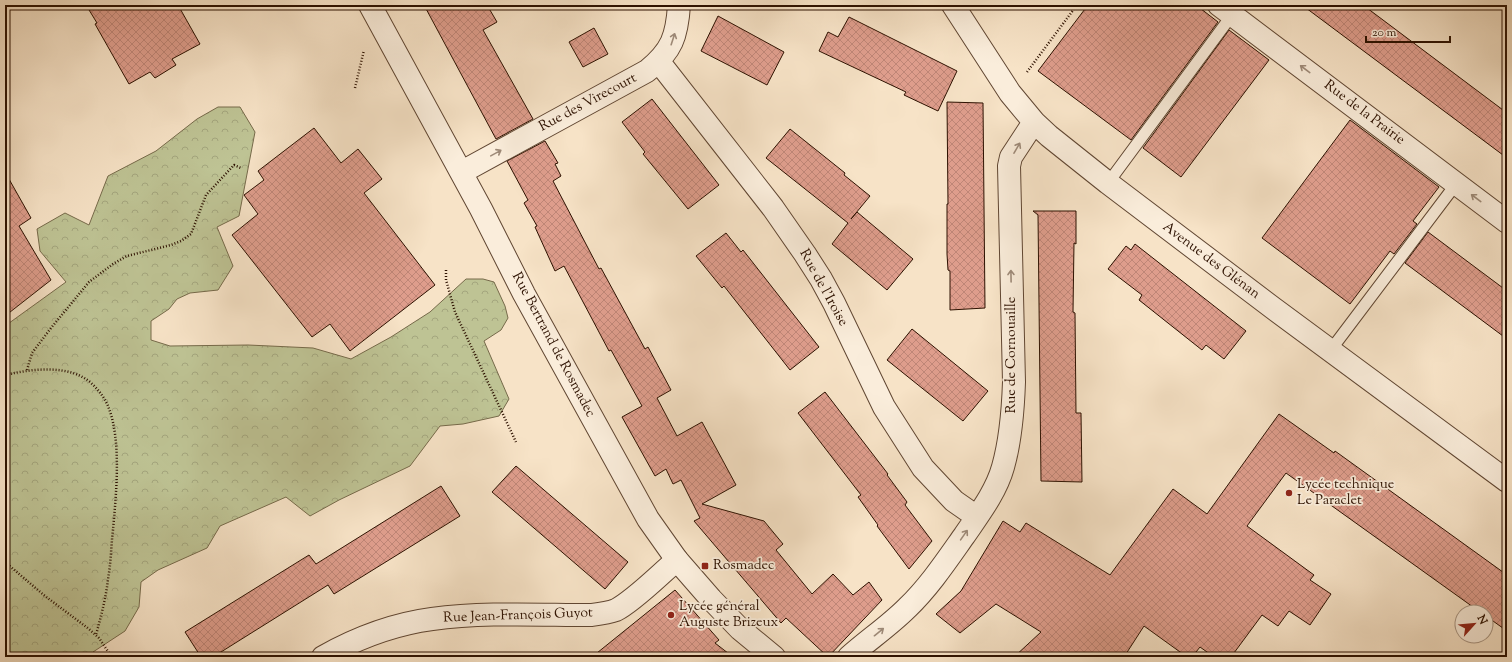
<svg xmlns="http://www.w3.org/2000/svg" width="1512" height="662" font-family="'Sorts Mill Goudy',serif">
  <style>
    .forest { fill: url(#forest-crowns); stroke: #766a4a }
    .building { fill: url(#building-cross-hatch); stroke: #2d1100 }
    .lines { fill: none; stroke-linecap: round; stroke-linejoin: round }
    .service-casing { stroke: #604632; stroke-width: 13 }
    .minor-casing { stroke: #604632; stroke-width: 24 }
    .tertiary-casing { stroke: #604632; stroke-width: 24 }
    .path { stroke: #2d1100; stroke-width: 2.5; stroke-dasharray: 1 2; stroke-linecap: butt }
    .service { stroke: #faeddb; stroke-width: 11 }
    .minor { stroke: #faeddb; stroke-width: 22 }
    .tertiary { stroke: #faeddb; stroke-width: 22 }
    .oneway { stroke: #9e8a78 }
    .poi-dot { fill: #8f2418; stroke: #faeddb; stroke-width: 1.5 }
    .labels { text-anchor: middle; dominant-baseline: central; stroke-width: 3.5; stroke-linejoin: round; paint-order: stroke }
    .street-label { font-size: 14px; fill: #2d1100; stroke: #faeddb }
    .poi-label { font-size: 14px; fill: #2d1100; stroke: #faeddb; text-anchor: start }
  </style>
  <defs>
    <pattern id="forest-crowns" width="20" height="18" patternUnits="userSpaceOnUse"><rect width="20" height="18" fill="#bec394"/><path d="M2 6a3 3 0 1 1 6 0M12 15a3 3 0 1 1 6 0" fill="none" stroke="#a4a67e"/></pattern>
    <pattern id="building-cross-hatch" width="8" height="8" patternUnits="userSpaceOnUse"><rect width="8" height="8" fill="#de9d8c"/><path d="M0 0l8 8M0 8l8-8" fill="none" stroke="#bf8677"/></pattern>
  </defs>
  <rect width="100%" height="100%" fill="#f7e3c7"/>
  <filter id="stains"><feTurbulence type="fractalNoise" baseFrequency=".005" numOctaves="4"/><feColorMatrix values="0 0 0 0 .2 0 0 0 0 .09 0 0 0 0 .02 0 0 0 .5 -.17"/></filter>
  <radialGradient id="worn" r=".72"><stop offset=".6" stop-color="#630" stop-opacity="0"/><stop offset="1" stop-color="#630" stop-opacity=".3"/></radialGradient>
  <path class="forest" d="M218 107H240L255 132 239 216 217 227 233 266 218 290 190 293 177 299 169 309 151 321V340L170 346 248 345 313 348 351 359 391 337 430 312 466 279H483L494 282 505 306 508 318 501 330 484 341 509 399 499 416 463 424 440 426 410 466 339 500 310 516 286 497 220 526 207 548 158 570 141 582 139 607 125 631 93 652V657H5V326L66 282 40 251 37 229 65 213 89 225 108 176 156 151 197 119Z"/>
  <path class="building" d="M86 5H178L200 44 172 59 176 65 155 78 150 72 129 84 95 24 97 23Z
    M424 5H487L497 22 483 30 533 119 496 139Z
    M1088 5H1196L1218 22 1131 140 1038 71Z
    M1302 5H1363L1507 113V158Z
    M718 16 784 52 767 85 701 51Z
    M849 17 957 71 938 111 904 95 906 92 819 51 828 32 838 37Z
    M594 28 608 54 583 67 569 42Z
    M1229 30 1269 60 1181 177 1143 148Z
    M652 99 719 185 688 209 643 154 645 152 622 122Z
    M947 102 983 103 985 308 950 310V271L948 270 947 254V204H948Z
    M1350 120 1439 187 1413 221 1417 224 1394 254 1390 251 1350 304 1262 238Z
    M314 128 341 163 358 149 382 179 364 193 435 285 350 351 330 324 312 337 232 235 258 214 244 195 264 180 258 171Z
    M790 129 845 173 844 175 870 196 851 219 857 212 913 259 887 290 832 244 848 223 766 158Z
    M545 141 558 163 555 164 561 176 553 181 599 269 601 268 645 349 648 347 671 390 657 398 677 436 702 422 736 485 702 504 764 521 783 544 776 550 812 594 833 574 853 595 869 582 882 600 828 657 786 618 781 623 694 521 700 518 681 480 673 484 666 469 655 476 622 417 642 406 611 350 609 351 564 266 555 271 535 227 537 226 524 203 528 200 507 161Z
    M5 172 31 218 19 226 51 280 5 316Z
    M1033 211H1076V244L1074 243 1073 312 1075 313 1076 413H1081L1082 482 1041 481 1038 215Z
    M1428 232 1507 291V339L1405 263Z
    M726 233 741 252 743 250 819 347 790 370 724 286 722 288 696 256Z
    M1135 244 1246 331 1224 359 1206 345 1202 350 1139 300 1142 295 1108 269 1126 246 1131 250Z
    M912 329 988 391 963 421 887 360Z
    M825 392 888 474 887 475 907 502 905 505 932 541 909 569 877 526 878 525 858 497 861 495 798 413Z
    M1279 414 1334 453 1335 451 1507 575V631L1486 616V612H1480L1286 473 1247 526 1314 575 1310 580 1331 594 1310 625 1289 611 1278 626 1262 615 1231 657H1214L1200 647 1192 657H1187L1144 626 1124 657H1014L1041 632 996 604 960 633 936 614 961 591 1003 521 1020 532 1026 523 1110 575 1173 489 1207 514Z
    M516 466 628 562 605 589 492 492Z
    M441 486 460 516 334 594 328 585 213 657H201L185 632 309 555 316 564Z
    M675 590 719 640 715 643 733 657H592Z"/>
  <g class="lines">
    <defs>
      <path id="service" d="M1108 183 1232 15
        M1330 351 1456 184"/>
      <path id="minor" d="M953 5 1010 93 1034 122 1049 136 1108 183 1273 308 1507 481
        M1219 5 1507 222
        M659 62 773 208 805 254 821 279 834 303 884 407 923 468 954 501 977 517
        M462 172 647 71C672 51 677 36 679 5
        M323 657C357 638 394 624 432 619 485 612 539 615 591 615 599 614 608 613 616 610 635 600 660 574 677 560
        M849 657C868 640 889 626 907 608 929 587 947 560 964 536 979 514 996 492 1003 467 1011 439 1013 411 1014 382L1009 166 1011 157 1034 122"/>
      <path id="tertiary" d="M370 5 481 209 524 294 648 519 677 560 711 599 740 629 774 657"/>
    </defs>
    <use href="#service" class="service-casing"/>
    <use href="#minor" class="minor-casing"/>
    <use href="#tertiary" class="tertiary-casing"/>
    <path class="path" d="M1503 5 1507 8
      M1027 72 1077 5
      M355 88 364 50
      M446 270V280L455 312 516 442
      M27 370 32 353 51 328 89 282 113 264 127 256 171 245 181 241 191 234 206 195 234 165 241 168
      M5 375C31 369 68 364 90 382 98 389 104 397 108 406 122 440 116 495 113 530 111 546 111 563 108 579 106 598 101 616 96 635
      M5 562 45 596 89 629 99 638 111 656"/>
    <use href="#service" class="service"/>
    <use href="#minor" class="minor"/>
    <use href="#tertiary" class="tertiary"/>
  </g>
  <defs><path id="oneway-shaft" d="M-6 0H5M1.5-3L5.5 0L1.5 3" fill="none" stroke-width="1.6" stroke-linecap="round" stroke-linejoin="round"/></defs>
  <g class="oneway">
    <use href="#oneway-shaft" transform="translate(673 39) rotate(-72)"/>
    <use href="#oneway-shaft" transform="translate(1305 69) rotate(-143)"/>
    <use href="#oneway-shaft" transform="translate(1017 148) rotate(-60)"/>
    <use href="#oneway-shaft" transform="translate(496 153) rotate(-29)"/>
    <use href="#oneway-shaft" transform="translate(1476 198) rotate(-143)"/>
    <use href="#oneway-shaft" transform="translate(1011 276) rotate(-91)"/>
    <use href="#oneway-shaft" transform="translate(964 535) rotate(-55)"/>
    <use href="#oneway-shaft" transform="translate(879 632) rotate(-39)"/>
  </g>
  <g class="poi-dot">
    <circle cx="1289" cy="493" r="4"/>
    <rect x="701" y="562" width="8" height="8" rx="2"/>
    <circle cx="671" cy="615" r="4"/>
  </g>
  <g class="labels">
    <g class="street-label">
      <text transform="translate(588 103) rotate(-28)">Rue des Virecourt</text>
      <text transform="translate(1364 113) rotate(37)">Rue de la Prairie</text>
      <text transform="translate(1211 261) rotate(37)">Avenue des Glénan</text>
      <text transform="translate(823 288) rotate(61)">Rue de l'Iroise</text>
      <text transform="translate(553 345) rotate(62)">Rue Bertrand de Rosmadec</text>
      <text transform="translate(1012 355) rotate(-90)">Rue de Cornouaille</text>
      <text transform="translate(518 616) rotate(-2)">Rue Jean-François Guyot</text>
    </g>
    <g class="poi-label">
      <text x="1297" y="485">Lycée technique<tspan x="1297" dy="16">Le Paraclet</tspan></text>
      <text x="713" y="566">Rosmadec</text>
      <text x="679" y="607">Lycée général<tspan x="679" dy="16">Auguste Brizeux</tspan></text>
    </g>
  </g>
  <rect width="1512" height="662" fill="none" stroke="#f7e3c7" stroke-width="20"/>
  <rect x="6" y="6" width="1500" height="650" fill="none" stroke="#2d1100" stroke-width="2"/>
  <rect x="10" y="10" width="1492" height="642" fill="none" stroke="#2d1100"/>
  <g transform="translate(1474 624) rotate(63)"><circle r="19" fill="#faeddb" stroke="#a89583"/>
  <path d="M0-3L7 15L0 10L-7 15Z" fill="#8f2418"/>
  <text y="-6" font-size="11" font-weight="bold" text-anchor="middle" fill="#2d1100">N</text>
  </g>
  <path d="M1366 36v6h84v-6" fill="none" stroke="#2d1100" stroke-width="2"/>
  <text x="1372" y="36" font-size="12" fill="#2d1100" stroke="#faeddb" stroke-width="3" paint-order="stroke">20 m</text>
  <rect width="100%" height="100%" filter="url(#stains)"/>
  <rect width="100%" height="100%" fill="url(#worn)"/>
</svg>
